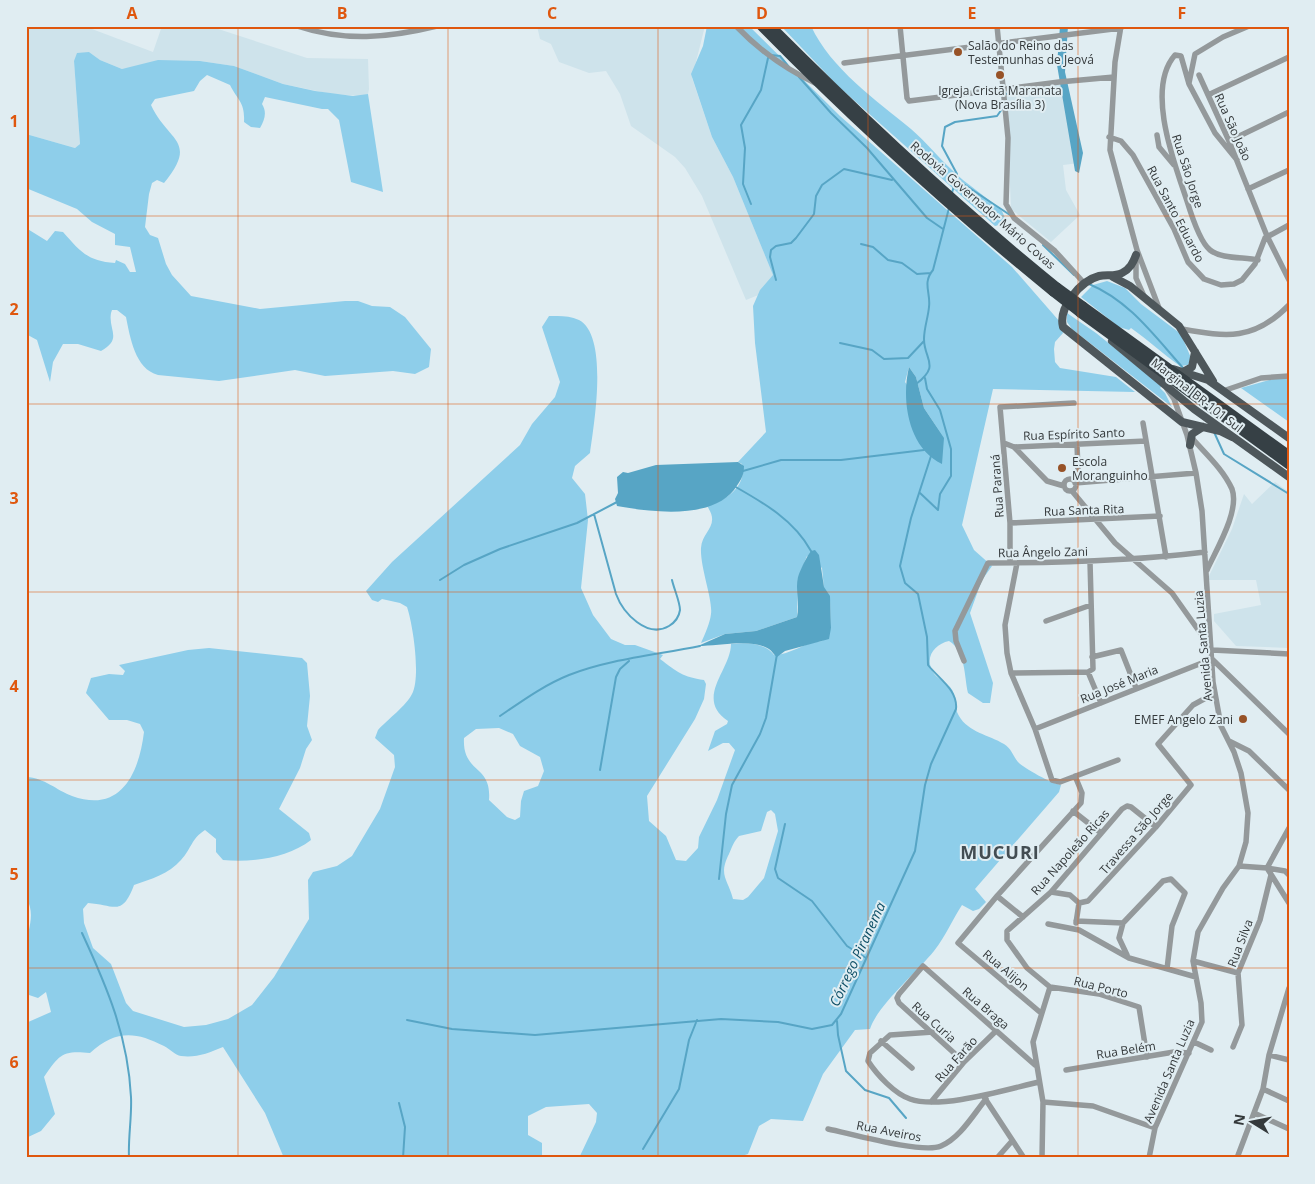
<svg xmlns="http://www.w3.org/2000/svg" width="1315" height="1184" font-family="'Open Sans',sans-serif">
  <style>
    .built { fill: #cee3eb }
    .green { fill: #8eceea; fill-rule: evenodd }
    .water { fill: #57a5c5 }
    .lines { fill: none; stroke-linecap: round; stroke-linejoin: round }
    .stream { stroke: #57a5c5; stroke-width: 2 }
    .minor { stroke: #94999b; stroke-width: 5.5 }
    .major { stroke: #4e575b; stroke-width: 8 }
    .highway { stroke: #364045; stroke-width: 9 }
    .highway-bridge { stroke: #364045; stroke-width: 9 }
    .grid { fill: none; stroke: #df570e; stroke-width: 1; stroke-opacity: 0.55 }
    .poi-dot { fill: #975227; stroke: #e0edf2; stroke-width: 2 }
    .labels { text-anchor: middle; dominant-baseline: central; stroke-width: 4; stroke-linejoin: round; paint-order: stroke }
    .poi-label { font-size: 12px; fill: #34393b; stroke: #e0edf2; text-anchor: start }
    .street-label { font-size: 12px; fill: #34393b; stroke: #e0edf2 }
    .water-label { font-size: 14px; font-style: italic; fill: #0c4e65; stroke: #e0edf2 }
    .district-label { font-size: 18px; font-weight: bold; letter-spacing: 1px; fill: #434d52; stroke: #e0edf2 }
    .neatline { fill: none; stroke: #df570e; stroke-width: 2 }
    .grid-label { font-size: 16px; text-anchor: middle; font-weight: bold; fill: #df570e }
  </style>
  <rect width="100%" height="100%" fill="#e0edf2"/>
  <path class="built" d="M26 26H84L153 52 162 26H209L307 58 368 59 369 89 368 94 363 96 331 94 283 84 234 66 200 61 122 69 100 60 89 52 74 61 80 144 75 148 26 134Z
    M537 26H705L692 78 712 137 733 177 778 287 746 300 702 196 685 168 675 157 631 126 620 94 606 71 589 73 559 62 551 44 540 39Z
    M1066 82 1079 163 1063 165 1066 190 1080 215 1051 242 1011 209 1006 89Z
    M1275 482 1289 492V648L1236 646 1214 621V614L1261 605 1256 580H1207L1232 529 1244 494 1252 504Z"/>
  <path class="green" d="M707 26H749L840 116 1012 267 1060 322 1063 333 1055 342 1054 349 1055 362 1060 368 1116 377 1135 392 993 389 962 525 974 550 992 566 982 580 970 613 993 683 990 703H983L968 693C964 676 966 651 949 641 935 644 924 657 933 672 937 679 945 681 950 687 958 696 953 707 959 716 968 732 989 735 1004 744 1011 748 1013 756 1018 762 1025 769 1051 783 1061 785L1059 792 975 889 986 902 979 909 973 911 962 905C952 920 946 936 934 951 917 972 877 1006 870 1029L855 1030 823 1074 803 1121 771 1119 759 1126 748 1154 735 1158H579L596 1122 597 1113 589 1104 546 1107 528 1116V1135L542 1143V1158H284L265 1113 223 1047C209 1053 196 1058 181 1056 175 1055 170 1049 164 1046 135 1031 115 1030 90 1053 62 1050 59 1055 44 1077L55 1114 41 1131 26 1138V1023L51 1012 46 992 38 998 26 994C26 978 25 962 26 946 28 928 36 915 26 897V777C45 778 56 790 72 796 121 814 139 773 144 732L140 724 127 720H109L86 693 91 678 109 674 123 675 125 671 119 665 188 650 209 648 302 658 307 663 310 696 307 726 312 740 306 749 300 768 279 809 309 833 311 840C288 858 251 863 223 860L216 852V839L205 830C191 839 192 848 181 860 169 874 151 879 134 885 122 917 115 905 88 903L83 909 84 923 93 948 111 964 126 1003 133 1011 184 1027 206 1025 228 1019 252 1005 274 977 309 919 308 880 313 872 337 866 352 856 380 809 395 767 394 755 375 738 378 730C387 720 407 705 412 694 421 677 413 625 407 607L400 603 382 599 378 602 372 600 366 591 392 562 520 445 532 424 555 397 560 382 542 327 549 316C559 316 569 315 579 320 609 336 594 424 590 453L575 466 572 478 585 494 588 520 581 588 593 615 611 639 625 645H635L663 655 660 659C677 672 683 677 704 680L706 684 704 699 695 719 647 796 649 821 666 836 676 860 686 861 698 848 699 837 717 800 735 750 729 743H723L708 751 715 731 727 724 728 721C694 698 731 670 731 644 745 642 766 643 774 655 790 655 805 642 822 641L831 628 830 600 824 588 822 568 807 556 798 578 797 617 756 631 725 634 701 643C705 634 710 623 711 614 713 600 700 567 701 548 702 531 721 526 707 506 726 500 747 487 742 464L738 462 766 432 755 343 753 306 760 290 773 275 733 177 712 137 691 74 703 46ZM909 367 916 377 924 408 944 438 905 382ZM499 728 513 734 520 746 540 757 544 771 538 786 524 791 521 801 520 817 515 820 507 817 489 800C492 764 462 774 464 738L476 729ZM771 810 775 814 778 831 764 878 748 897 743 900 733 899C728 879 718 876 729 854 732 847 734 841 739 836L761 831 767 812Z
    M781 26H811C831 69 876 100 911 129 926 142 938 157 952 170 967 185 986 196 1002 211L1005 218 1003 224 995 226 838 86Z
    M89 52 100 60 122 69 158 60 200 61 234 66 283 84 315 91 353 96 368 94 383 192 351 182 339 120 328 109H322L265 97 262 104C267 112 265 119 260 128L251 127 244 122C245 102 238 101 230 85L207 75 200 81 194 91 155 99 151 105C168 142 199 140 164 183L157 180 152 183 149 194 145 227 150 235 158 238 166 264 172 275 191 296 260 309 345 301H358L372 306 390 307 405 317 431 349 429 367 415 374 393 371 325 376 295 370 219 381 158 375C135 369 130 337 126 317L117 310H112L111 313C108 330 123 339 101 351L78 344H63L53 362 50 382 37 340 26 334V228L47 241 55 231 63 232C80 251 87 261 115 263L116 260 125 264 130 272H136L130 247 115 245V234L92 222 77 209 26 188V134L75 148 80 144 74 61 77 53Z
    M1107 281 1125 288 1141 304 1181 334 1191 358 1188 365 1180 366C1163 354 1148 340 1131 328L1129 330 1119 327 1081 297 1093 285Z
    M1067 313 1096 333 1162 386 1160 388 1165 393 1172 407 1072 329 1067 322Z
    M1276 378H1289V422L1241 388Z"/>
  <path class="water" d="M1060 26H1068L1065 72 1083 153 1079 173 1075 171 1057 65Z
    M909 367 916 377 924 408 944 438 942 464C908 448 901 400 909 367Z
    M738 462 744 466C744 477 740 481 734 490 710 520 650 512 617 506L615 499 618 493 617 477 623 472 628 473 656 465Z
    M815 550 819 555 824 587 830 596 831 628 829 639 785 651 777 657C774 655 772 651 769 649 753 638 717 646 698 646L725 634 756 631 797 617C800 604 795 589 798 577 801 568 806 558 811 551Z"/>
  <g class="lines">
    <path class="stream" d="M771 55 780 56 789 67
      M799 77 831 113 867 148 927 218 943 229
      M1006 94 1062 87
      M956 179 1010 215
      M952 193 957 174 942 146 945 127 955 122 997 116 1002 109
      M751 204 743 184 745 148 741 125 761 90 768 58
      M861 244 873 247 888 260 902 263 917 274 931 273
      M1043 245 1074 275
      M776 280 770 257 771 250 776 246 791 243 796 238 814 214 816 196 822 185 844 169 892 180
      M1089 284C1130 301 1155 337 1184 369
      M840 343 872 350 884 359 908 358 924 341
      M916 384C941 365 924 360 924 339 924 328 928 318 929 307 931 293 922 283 933 270L949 208
      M1214 432 1224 454 1289 494
      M743 471 781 460H841L924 450
      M734 486C764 503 794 520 811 551
      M920 493 938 510 940 494 951 476V449L940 410 927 389 925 378
      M594 514 616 594C623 613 647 639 669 626 674 623 679 617 680 610 680 602 674 589 672 580
      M440 580 464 565 500 549 577 523 617 502
      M500 716C522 701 544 685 569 675 610 659 656 655 700 646
      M600 770 616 677 620 669 629 661
      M785 824 775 869 778 878 812 901 847 946 866 958
      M719 879 726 814 732 785 760 734 766 718 777 654
      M82 933C107 987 128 1036 131 1097 132 1117 128 1137 129 1158
      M407 1020 452 1029 535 1035 721 1019 778 1022 812 1029 832 1025 841 1014 915 851 925 785 931 764 956 709C958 690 939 679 928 665L927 637 918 594 905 583 900 566 911 518 931 456
      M837 1021 838 1035 846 1071 865 1090 889 1098 906 1118
      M399 1103 405 1127 403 1158
      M643 1149 679 1089 689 1040 697 1020"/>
    <path class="minor" d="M297 26C345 42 388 38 437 26
      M736 26C760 51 785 69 817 84
      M900 26 907 98 909 101 1059 82 1114 77
      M997 26 1008 138 1006 204 1014 218 1055 251 1085 284
      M1121 26 1115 62 1110 150 1137 250 1159 308
      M844 63 1121 28
      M1199 75 1229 141 1267 236 1289 280
      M1189 83 1195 54 1223 37 1249 26
      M1208 95 1289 57
      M1157 135 1159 147 1174 165
      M1109 137 1121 141 1133 155 1174 229 1188 262 1204 279 1221 285 1234 284 1242 280 1255 264 1265 238 1289 225
      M1229 141 1289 112
      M1237 160 1215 133 1189 84 1181 56 1175 55C1145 89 1175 165 1187 201 1191 214 1200 242 1210 250 1221 259 1244 257 1258 260
      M1248 189 1289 170
      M1136 259V278L1144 296
      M1182 329C1227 337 1254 341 1289 305
      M1223 391 1261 378 1289 376
      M1143 423 1166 557
      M1191 437C1205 453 1223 469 1232 489 1240 511 1216 550 1207 570
      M1004 443 1014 447 1146 441
      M1014 447 1047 481 1064 486
      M1064 485a6 6 0 1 1 12 0a6 6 0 1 1-12 0Z
      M1073 480 1078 471 1077 444
      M1075 483 1196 473
      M1072 491 1115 543 1172 593 1211 648
      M1010 523 1160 516
      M1010 563V523L1000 407 1074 403
      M1017 563 1005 625 1007 653 1011 673 1035 729 1052 780 1060 782 1118 760
      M1046 621 1091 605
      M1212 650 1289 654
      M1092 657 1121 650 1136 688
      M964 661 956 641 955 631 988 563C1060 563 1133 561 1205 552
      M1088 672 1101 703
      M1011 673 1088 672 1093 669 1090 562
      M1035 729 1212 659 1289 734
      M1229 741 1249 751 1289 790
      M1073 811 1101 833
      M1289 828 1267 868 1285 871 1289 875
      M1239 866 1267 868 1289 903
      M1051 892 1070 895 1079 903 1088 901 1156 827 1191 785 1158 744 1193 705 1215 693
      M997 896 1023 917
      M1076 921 1123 923 1163 881 1171 879 1185 893 1172 926 1167 969
      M1076 923 1079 903
      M1123 923 1119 938 1127 955
      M1048 924 1079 930 1129 958 1196 977
      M1193 961 1238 973
      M1041 1013 958 943 997 896 1081 803 1082 793 1075 776
      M933 1032 890 1035 870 1053 868 1061C877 1075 895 1094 910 1099 940 1110 1008 1089 1039 1082
      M881 1041 912 1068
      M1194 1042 1211 1050
      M1233 1047 1242 1025 1238 973 1260 920 1271 875
      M1269 1055 1289 1060
      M1147 1057 1139 1007 1099 994 1050 987 1027 968 1007 940V931L1051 892 1122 809 1127 806 1131 807 1156 827
      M964 1062 899 1003 897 998 899 994 923 966 1035 1065
      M1066 1070 1174 1052 1189 1053
      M1263 1089 1289 1101
      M984 1097 1024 1158
      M931 1102 964 1062 996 1031
      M1043 1102 1093 1106 1155 1128
      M1254 1113 1289 1129
      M828 1129C852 1134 922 1154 941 1146 960 1138 973 1115 986 1099
      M997 1158 1012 1141
      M1042 1158 1043 1102 1033 1042 1050 987
      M1149 1158 1155 1128 1202 1022 1201 1003 1193 961 1198 932 1223 888 1239 866 1246 842 1248 813 1241 773 1234 752 1221 726 1213 682 1202 511 1196 473 1187 435 1174 399 1167 389
      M1237 1158 1263 1089 1269 1055 1289 988"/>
    <path class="major" d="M1136 255C1133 263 1130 269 1122 273 1114 277 1107 274 1099 276 1080 281 1058 308 1063 327L1182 422 1220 431 1232 437
      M1113 277 1130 286 1179 326 1213 381
      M1112 341 1194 409 1289 477
      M1173 369 1208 380 1289 438
      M1183 372 1192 367 1195 352
      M1190 445 1192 434 1203 427"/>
    <path class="highway" d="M761 26C853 120 951 209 1053 292
      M771 26C862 117 957 206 1057 287
      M1083 306 1289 455
      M1080 313 1289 465"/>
    <path class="highway-bridge" d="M1057 287 1083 306
      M1053 292 1080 313"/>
  </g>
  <path class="grid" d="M238 26V1158M448 26V1158M658 26V1158M868 26V1158M1078 26V1158M26 216H1289M26 404H1289M26 592H1289M26 780H1289M26 968H1289"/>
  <g class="poi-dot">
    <circle cx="958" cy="52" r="5"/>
    <circle cx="1000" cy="75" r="5"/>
    <circle cx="1062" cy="468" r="5"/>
    <circle cx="1243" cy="719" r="5"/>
  </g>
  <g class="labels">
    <g class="poi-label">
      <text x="968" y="45">Salão do Reino das<tspan x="968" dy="14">Testemunhas de Jeová</tspan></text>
      <text x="1000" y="90" text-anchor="middle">Igreja Cristã Maranata<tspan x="1000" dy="14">(Nova Brasília 3)</tspan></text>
      <text x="1072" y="461">Escola<tspan x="1072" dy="14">Moranguinho</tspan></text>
      <text x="1233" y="719" text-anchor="end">EMEF Angelo Zani</text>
    </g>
    <g class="street-label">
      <text transform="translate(1233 127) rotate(66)">Rua São João</text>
      <text transform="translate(1188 171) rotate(72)">Rua São Jorge</text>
      <text transform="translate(983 205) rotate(41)">Rodovia Governador Mário Covas</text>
      <text transform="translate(1176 214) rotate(62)">Rua Santo Eduardo</text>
      <text transform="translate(1197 395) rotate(38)">Marginal BR-101 Sul</text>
      <text transform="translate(1074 434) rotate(-2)">Rua Espírito Santo</text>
      <text transform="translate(997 486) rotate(-94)">Rua Paraná</text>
      <text transform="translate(1084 510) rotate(-2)">Rua Santa Rita</text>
      <text transform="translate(1043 552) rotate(-1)">Rua Ângelo Zani</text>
      <text transform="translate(1203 646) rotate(-95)">Avenida Santa Luzia</text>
      <text transform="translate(1119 684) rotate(-22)">Rua José Maria</text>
      <text transform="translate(1136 833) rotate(-49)">Travessa São Jorge</text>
      <text transform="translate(1070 852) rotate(-48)">Rua Napoleão Ricas</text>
      <text transform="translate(1240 943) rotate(-69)">Rua Silva</text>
      <text transform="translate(1006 970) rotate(40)">Rua Alijon</text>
      <text transform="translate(1101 987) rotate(14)">Rua Porto</text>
      <text transform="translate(986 1008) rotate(41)">Rua Braga</text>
      <text transform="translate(934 1022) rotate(42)">Rua Curia</text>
      <text transform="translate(1126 1050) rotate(-9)">Rua Belém</text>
      <text transform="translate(956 1059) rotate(-48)">Rua Farão</text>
      <text transform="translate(1169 1071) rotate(-67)">Avenida Santa Luzia</text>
      <text transform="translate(889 1131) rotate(11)">Rua Aveiros</text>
    </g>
    <g class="water-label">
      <text transform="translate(857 954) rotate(-65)">Córrego Piranema</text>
    </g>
    <g class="district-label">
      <text x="1000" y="852">MUCURI</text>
    </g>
  </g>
  <rect width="1315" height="1184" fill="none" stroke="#e0edf2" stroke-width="55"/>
  <g transform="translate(1252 1122) rotate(280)" stroke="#e0edf2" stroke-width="4" paint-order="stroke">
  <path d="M0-4L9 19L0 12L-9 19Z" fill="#34393b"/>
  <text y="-8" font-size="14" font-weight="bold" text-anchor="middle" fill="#34393b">N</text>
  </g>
  <rect x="28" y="28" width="1260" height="1128" class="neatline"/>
  <g class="grid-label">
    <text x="132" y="19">A</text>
    <text x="342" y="19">B</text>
    <text x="552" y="19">C</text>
    <text x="762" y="19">D</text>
    <text x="972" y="19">E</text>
    <text x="1182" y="19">F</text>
    <text x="14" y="127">1</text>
    <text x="14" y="315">2</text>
    <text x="14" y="504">3</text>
    <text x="14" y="692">4</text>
    <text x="14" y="880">5</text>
    <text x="14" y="1068">6</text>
  </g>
</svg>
